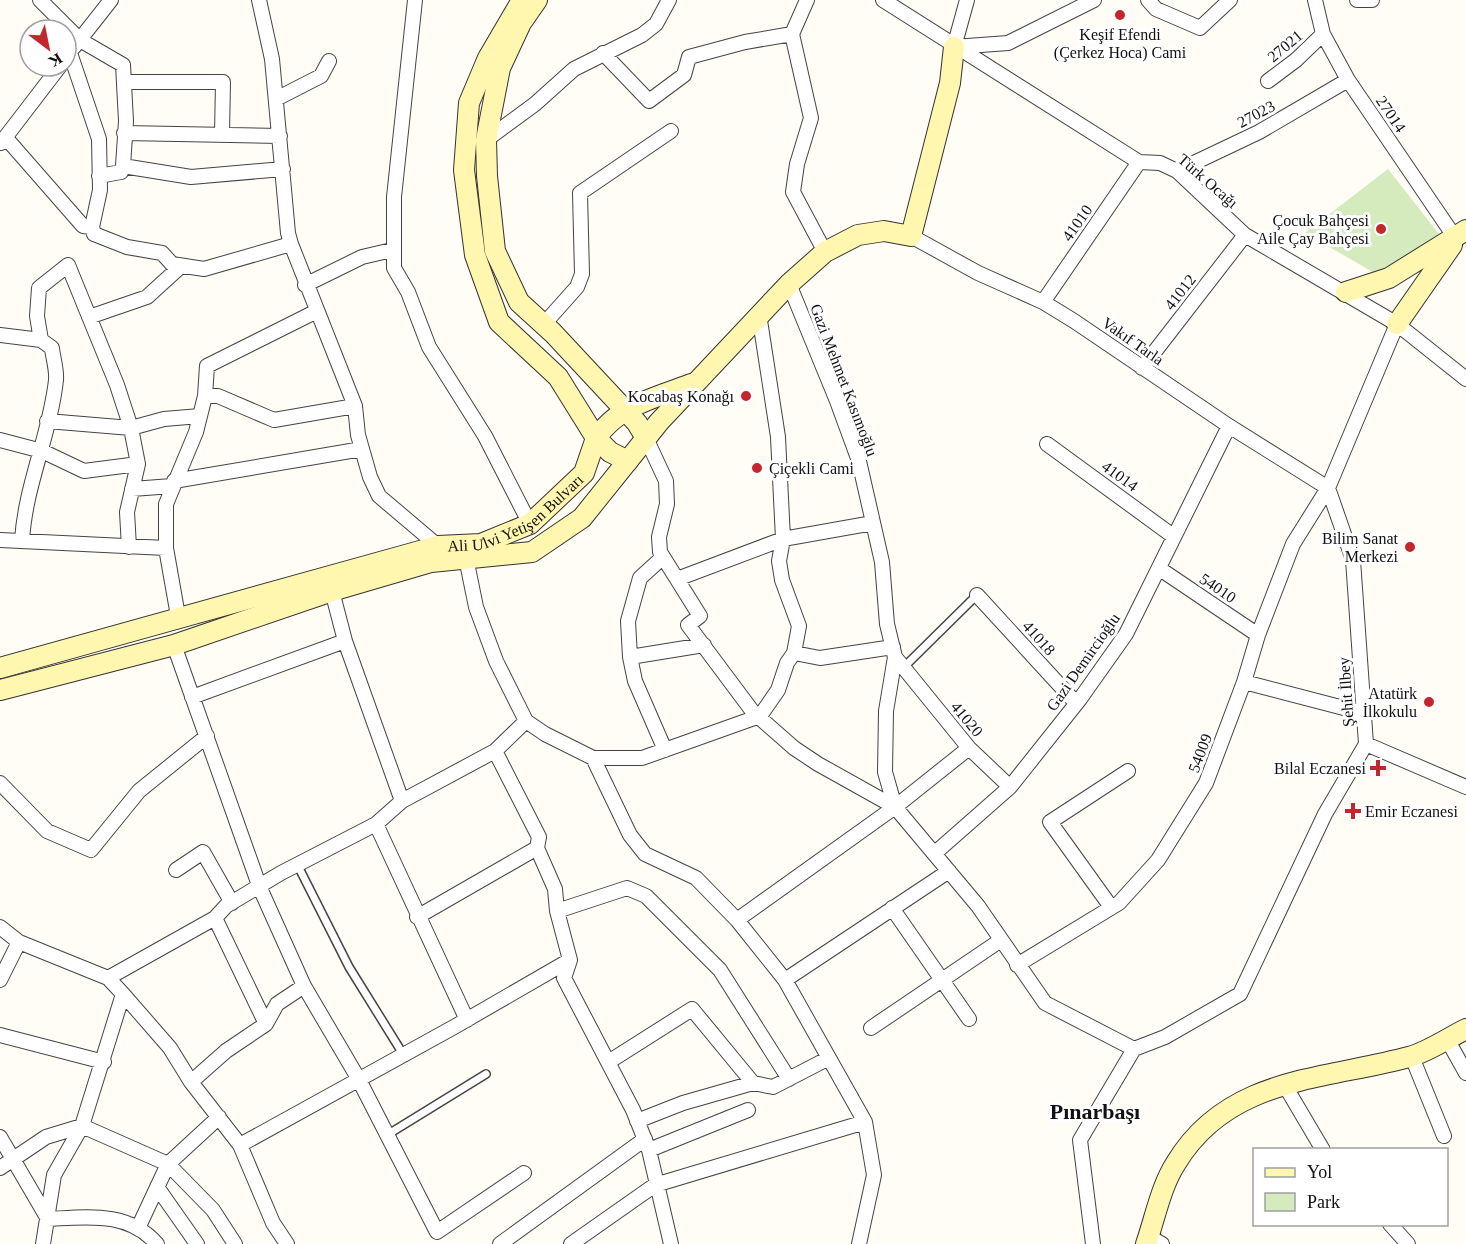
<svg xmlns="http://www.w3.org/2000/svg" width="1466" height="1244" font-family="'Times New Roman',serif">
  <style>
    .green { fill: #d5ebbd }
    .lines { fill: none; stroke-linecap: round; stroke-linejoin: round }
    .lane-casing { stroke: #444; stroke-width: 10 }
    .street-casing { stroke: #444; stroke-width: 16 }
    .secondary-casing { stroke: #333; stroke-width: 22 }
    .lane { stroke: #fff; stroke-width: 7 }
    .street { stroke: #fff; stroke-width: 14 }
    .secondary { stroke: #fff6b0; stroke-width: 20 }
    .poi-dot { fill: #c4262e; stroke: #fff; stroke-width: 2 }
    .labels { text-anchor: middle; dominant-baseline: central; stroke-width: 6; stroke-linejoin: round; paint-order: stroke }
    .poi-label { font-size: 16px; fill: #111; stroke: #fff; text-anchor: end }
    .street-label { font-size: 16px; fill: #111; stroke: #fff }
    .district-label { font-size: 22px; font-weight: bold; fill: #111; stroke: #fff }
  </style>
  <rect width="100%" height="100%" fill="#fffdf5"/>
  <path class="green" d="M1388 169 1439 234 1378 275 1305 233Z"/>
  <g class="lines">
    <defs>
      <path id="lane" d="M903 668 977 595
        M297 864 349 967 403 1054
        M387 1135 486 1074"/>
      <path id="street" d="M40 0 80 40 123 65 126 121 123 166 121 172 99 176
        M259 0 272 59 288 233 291 244
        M415 0 394 197V268L408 292 429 347 485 436 530 524
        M807 0 792 34 811 118 797 164 793 192 825 252
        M883 0 1139 162 1160 163 1177 171 1245 235 1397 324 1466 379
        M1148 0 1156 9 1200 28 1230 0
        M1315 0 1323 34 1348 80 1456 239
        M1357 0H1372
        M74 47 111 0
        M954 47 1008 43 1094 0
        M954 47 967 0
        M70 53 99 139 100 190 92 227
        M603 53 649 101 684 75 689 57 745 42 792 34
        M1268 81 1296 60 1323 34
        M126 82H223L222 134
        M276 99 321 76 329 61
        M124 133 280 136
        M6 138 83 226 92 227 94 234 127 247 162 253 172 264 204 269 291 244 355 406 358 435 370 477 379 496 438 546
        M486 140 535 104 574 69 642 35 656 24 669 0
        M1 143 60 66
        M123 166 191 177 283 169
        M1177 171 1259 132 1348 80
        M911 236 978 273 1043 302 1074 321 1229 426 1328 488 1293 544 1258 635 1244 682 1206 783 1158 860 1119 903 1017 965
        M789 284 837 401 859 461 882 562 887 624 895 657 886 711 885 772 895 807
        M305 285 362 257 392 250
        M1043 302 1139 162
        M89 317 147 297 181 266
        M544 324 577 287 582 274 580 193 671 131
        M0 335 41 340 52 348C53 358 57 370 56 380 50 435 25 486 22 541
        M41 340 37 316 39 288 68 265 117 385 131 428 138 464 127 512 129 547
        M1142 368 1245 235
        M205 396H218L274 420 355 406
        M47 421 131 428 164 419 200 416
        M646 438 666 481 667 504 659 537 660 552 700 616 688 625 753 712 794 748 818 764 895 807 978 906 1045 1003 1134 1049
        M0 440 42 451 84 471 138 464
        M1047 444 1173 536
        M174 481 362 449
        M132 489 172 486
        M0 540 166 548
        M663 557 640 578 628 621 630 657 635 681 665 750
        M466 558 476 607 496 661 526 721 545 734 593 758H642L760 716 778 690 787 663 794 653 799 626 782 580 779 561 783 539 778 437 759 314
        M1160 569 1258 635
        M677 579 783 539 873 523
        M332 591 345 641 402 801
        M977 595 1076 703
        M178 616 166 548V504L196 432 205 396 207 366 317 311
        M174 645 260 888 304 986 358 1078 437 1232 524 1173
        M794 653 820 658 893 647
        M630 657 704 645
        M895 657 969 748 1010 787
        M1244 682 1363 713
        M192 697 345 641
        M1366 744 1466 787
        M495 751 539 837 537 848 555 889 557 911 570 960 564 978 633 1110 649 1150 671 1244
        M593 758 630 835 645 854 696 878 737 920 785 980 865 1122 874 1175 859 1244
        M0 783 47 831 91 850 139 791 207 736
        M376 824 467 1020
        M935 853 1010 787 1080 699 1126 634 1229 426
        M176 870 203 852 232 903
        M1111 907 1050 822 1128 771
        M892 908 969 1019
        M557 911 627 888 646 896 720 970 789 1079
        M417 917 537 848
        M215 918 266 1024
        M737 920 895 807 969 748
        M0 927 19 942 108 978 123 994 170 1048 191 1082 240 1145 273 1223 287 1244
        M108 978 215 918 226 906 281 873 376 824 402 801 495 751 526 721
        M0 980 19 942
        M785 980 949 871
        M871 1028 1001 940
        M0 1035 104 1062
        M1447 1039 1466 1073
        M1412 1057 1444 1136
        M610 1061 692 1009 753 1083
        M191 1082 226 1051 266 1024 277 1004 304 986
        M1284 1084 1323 1150
        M637 1121 683 1103 753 1083 773 1087 829 1058
        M0 1137 48 1219C88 1217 128 1211 157 1244
        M240 1145 454 1027 570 960
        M649 1150 748 1110
        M0 1168 46 1137 82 1126 168 1164 213 1210 235 1244
        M157 1187 197 1244
        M1390 1224 1408 1244
        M139 1226 168 1164 219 1117
        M1148 1236 1162 1244
        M43 1244 54 1175 82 1126 123 994
        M500 1244 645 1139
        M571 1244 655 1185 865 1122
        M1093 1244 1080 1140 1134 1049 1165 1037 1240 994 1325 814 1366 744 1353 560 1328 488 1397 324"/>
      <g id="secondary">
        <path d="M537 0 521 23 500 68 486 140 487 176 495 251 519 302 553 333 637 423 646 438"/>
        <path d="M1346 292 1389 278 1466 230"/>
        <path d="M1397 324 1452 245"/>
        <path d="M628 461 610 452 596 438C619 405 655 398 691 384"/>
        <path id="s1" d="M0 668 438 546 481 544 530 524 584 473 596 438 558 377 499 322 475 255 464 170 469 103 488 58 522 0"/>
        <path d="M0 690 174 645 332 591 431 562 532 552 582 518 659 422 789 284 825 252 858 235 884 231 911 236 950 83 954 47"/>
        <path d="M1146 1244C1155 1218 1161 1186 1176 1163 1228 1077 1323 1080 1409 1057 1428 1052 1448 1038 1466 1029"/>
      </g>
    </defs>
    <use href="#lane" class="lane-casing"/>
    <use href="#street" class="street-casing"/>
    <use href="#secondary" class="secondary-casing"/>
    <use href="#lane" class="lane"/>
    <use href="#street" class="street"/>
    <use href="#secondary" class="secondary"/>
  </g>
  <g class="poi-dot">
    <circle cx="1120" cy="15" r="6"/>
    <circle cx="1381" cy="229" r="6"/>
    <circle cx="746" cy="396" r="6"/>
    <circle cx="757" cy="468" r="6"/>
    <circle cx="1410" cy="547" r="6"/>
    <circle cx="1429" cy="702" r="6"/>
    <path d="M1375 759h6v6h6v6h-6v6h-6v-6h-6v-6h6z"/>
    <path d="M1350 802h6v6h6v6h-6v6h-6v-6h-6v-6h6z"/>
  </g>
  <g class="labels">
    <g class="poi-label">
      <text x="1120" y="34" text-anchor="middle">Keşif Efendi<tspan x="1120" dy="18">(Çerkez Hoca) Cami</tspan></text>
      <text x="1369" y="220">Çocuk Bahçesi<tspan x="1369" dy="18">Aile Çay Bahçesi</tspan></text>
      <text x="734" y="396">Kocabaş Konağı</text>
      <text x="769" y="468" text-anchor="start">Çiçekli Cami</text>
      <text x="1398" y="538">Bilim Sanat<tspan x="1398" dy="18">Merkezi</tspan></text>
      <text x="1417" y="693">Atatürk<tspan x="1417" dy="18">İlkokulu</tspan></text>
      <text x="1366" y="768">Bilal Eczanesi</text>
      <text x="1365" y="811" text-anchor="start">Emir Eczanesi</text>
    </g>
    <g class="street-label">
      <text transform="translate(1285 46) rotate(-40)">27021</text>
      <text transform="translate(1256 114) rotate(-28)">27023</text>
      <text transform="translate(1391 114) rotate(56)">27014</text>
      <text transform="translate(1208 181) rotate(41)">Türk Ocağı</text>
      <text transform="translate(1077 223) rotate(-55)">41010</text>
      <text transform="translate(1180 292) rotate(-52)">41012</text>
      <text transform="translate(1133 341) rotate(35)">Vakıf Tarla</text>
      <text transform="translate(844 380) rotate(69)">Gazi Mehmet Kasımoğlu</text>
      <text transform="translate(1120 476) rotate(36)">41014</text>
      <text stroke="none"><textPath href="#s1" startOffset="542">Ali Ulvi Yetişen Bulvarı</textPath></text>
      <text transform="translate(1218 588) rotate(34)">54010</text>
      <text transform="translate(1039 638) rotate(48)">41018</text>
      <text transform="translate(1083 662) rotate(-55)">Gazi Demircioğlu</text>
      <text transform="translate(1346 692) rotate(-94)">Şehit İlbey</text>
      <text transform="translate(967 719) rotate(50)">41020</text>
      <text transform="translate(1200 753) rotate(-69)">54009</text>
    </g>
    <g class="district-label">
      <text x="1095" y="1111">Pınarbaşı</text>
    </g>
  </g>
  <rect x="1253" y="1148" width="195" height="78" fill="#ffffff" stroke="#a0a0a0" stroke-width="1.5"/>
  <rect x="1265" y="1168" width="30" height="9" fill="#fff6b0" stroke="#a0a0a0" stroke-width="1.5"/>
  <text x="1307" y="1178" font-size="18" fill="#111111">Yol</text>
  <rect x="1265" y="1193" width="30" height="18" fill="#d5ebbd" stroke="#a0a0a0" stroke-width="1.5"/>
  <text x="1307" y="1208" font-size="18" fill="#111111">Park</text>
  <g transform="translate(48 48) rotate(148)"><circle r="28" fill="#ffffff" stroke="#a0a0a0" stroke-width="1.5"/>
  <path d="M0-4.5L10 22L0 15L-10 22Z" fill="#c4262e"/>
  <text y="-9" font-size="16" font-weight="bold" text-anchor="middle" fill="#111111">K</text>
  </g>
</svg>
